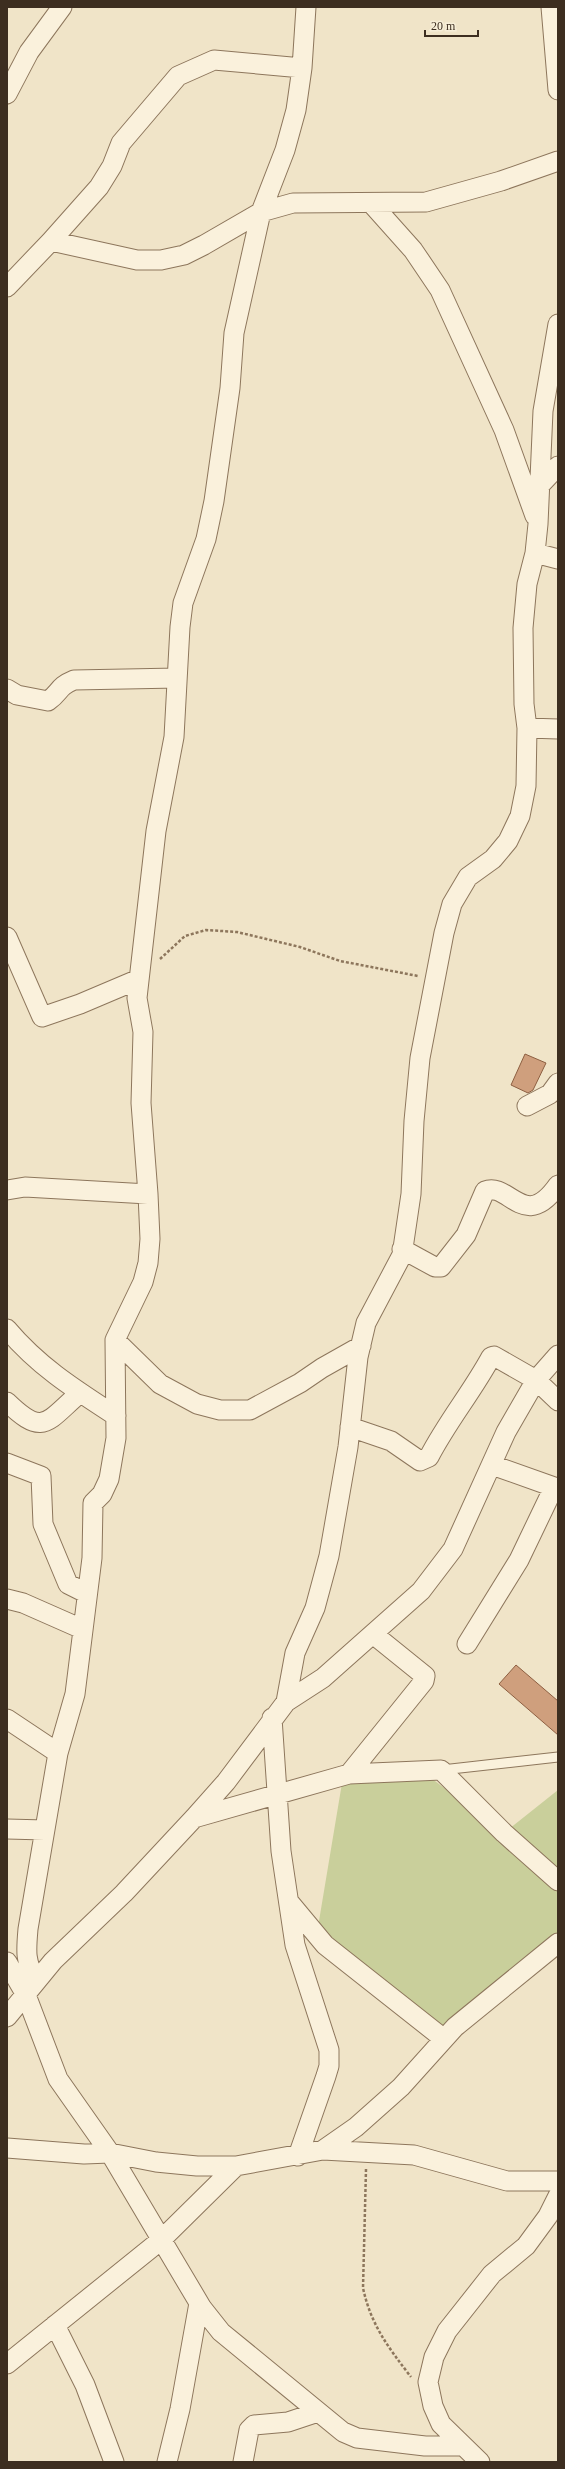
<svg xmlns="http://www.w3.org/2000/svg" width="565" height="2469" font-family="Georgia,serif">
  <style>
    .green { fill: #c9cf9b }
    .building { fill: #cf9f7d; stroke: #8d5f41 }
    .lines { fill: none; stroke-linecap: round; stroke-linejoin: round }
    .service-casing { stroke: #8d765c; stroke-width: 11 }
    .minor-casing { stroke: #8d765c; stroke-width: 21 }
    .path { stroke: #8d765c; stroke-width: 2.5; stroke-dasharray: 3 2; stroke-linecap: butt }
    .service { stroke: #faf1dc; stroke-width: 9 }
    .minor { stroke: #faf1dc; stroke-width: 19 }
  </style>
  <rect width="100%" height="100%" fill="#f0e4c8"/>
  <path class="green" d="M415 1766 504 1833 558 1790V1938L442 2034 318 1927 343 1777Z"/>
  <path class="building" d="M525 1054 546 1063 533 1090 528 1093 511 1085Z
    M516 1665 558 1701V1735L499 1684Z"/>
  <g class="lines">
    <defs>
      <path id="service" d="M442 1770 558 1757"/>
      <path id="minor" d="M551 7 558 90
        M7 94 29 52 62 7
        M371 203 413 250 440 290 504 430 535 516
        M51 241 99 187 112 166 121 143 178 76 214 60 302 68
        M7 287 51 241 137 260H161L184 255 204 245 261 212 293 203 426 202 501 181 558 161
        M540 485 558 466
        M535 553 558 559
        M7 689 17 695 48 701C61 692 57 687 74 680L177 678
        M527 728 558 729
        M7 937 42 1017 80 1004 139 979
        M527 1106 550 1094 558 1083
        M7 1190 25 1187 148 1194
        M402 1249 435 1267H441L466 1235 485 1191C509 1181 524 1233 558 1185
        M7 1329C39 1367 76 1390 116 1416
        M115 1340 160 1384 197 1404 220 1410H250L300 1383 322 1368 361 1346
        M7 1402C44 1438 47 1421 80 1393
        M350 1427 391 1441 420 1461 429 1457C447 1422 472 1392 491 1357L494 1356 536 1380 558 1401
        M7 1463 41 1476 43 1524 68 1584 86 1593
        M7 1599 23 1603 82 1629
        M467 1644 519 1560 554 1487 492 1465
        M286 1702 323 1678 421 1591 453 1549 506 1432 536 1380 558 1355
        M272 1718 281 1851 295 1945 329 2050V2066L326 2076 298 2156
        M7 1719 58 1753
        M349 1774 424 1681 425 1676 373 1634
        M194 1818 349 1774 441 1770 504 1833 558 1881
        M7 1829 45 1830
        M290 1903 325 1945 444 2039
        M7 1962 26 1995 58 2079 110 2153 202 2308 221 2332 343 2432 357 2438 425 2446H461
        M36 1982C25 1960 26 1952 28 1929L58 1753 75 1694 92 1558 93 1503 102 1494 109 1479 116 1438 115 1340 143 1282 148 1263 150 1239 148 1194 141 1103 143 1032 137 998 156 831 174 737 180 627 183 603 206 539 214 501 230 388 234 333 261 212 285 150 296 110 302 68 306 7
        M7 2017 53 1961 124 1893 194 1818 226 1782 286 1702 295 1653 315 1608 329 1556 348 1447 358 1357 366 1323 402 1255 411 1194 414 1121 420 1058 444 933 452 904 468 877 493 859 508 841 520 816 526 786 527 728 524 704 523 628 527 584 535 553 538 524 543 411 558 324
        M7 2148 84 2154 110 2153 156 2162 197 2166H236L323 2150 414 2155 507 2181H558
        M323 2150 356 2127 401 2087 455 2027 558 1943
        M55 2325 85 2385 114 2462
        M7 2364 161 2240 236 2166
        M167 2462 180 2409 199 2303
        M243 2462 249 2430 254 2425 288 2422 318 2412
        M480 2462 441 2424 433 2406 428 2382 434 2357 447 2331 492 2274 526 2246 548 2216 558 2196"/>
    </defs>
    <use href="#service" class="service-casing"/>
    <use href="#minor" class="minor-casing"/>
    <path class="path" d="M160 959 185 936 206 930 237 932 300 947 340 961 418 976
      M366 2169 363 2288C371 2325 388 2347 411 2377"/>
    <use href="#service" class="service"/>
    <use href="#minor" class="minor"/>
  </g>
  <rect width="565" height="2469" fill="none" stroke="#3d2e20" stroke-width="16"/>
  <path d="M425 30v6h53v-6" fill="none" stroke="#3d2e20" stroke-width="2"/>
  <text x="431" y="30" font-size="12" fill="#3d2e20" stroke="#f7eed8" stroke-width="3" paint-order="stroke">20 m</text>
</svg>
